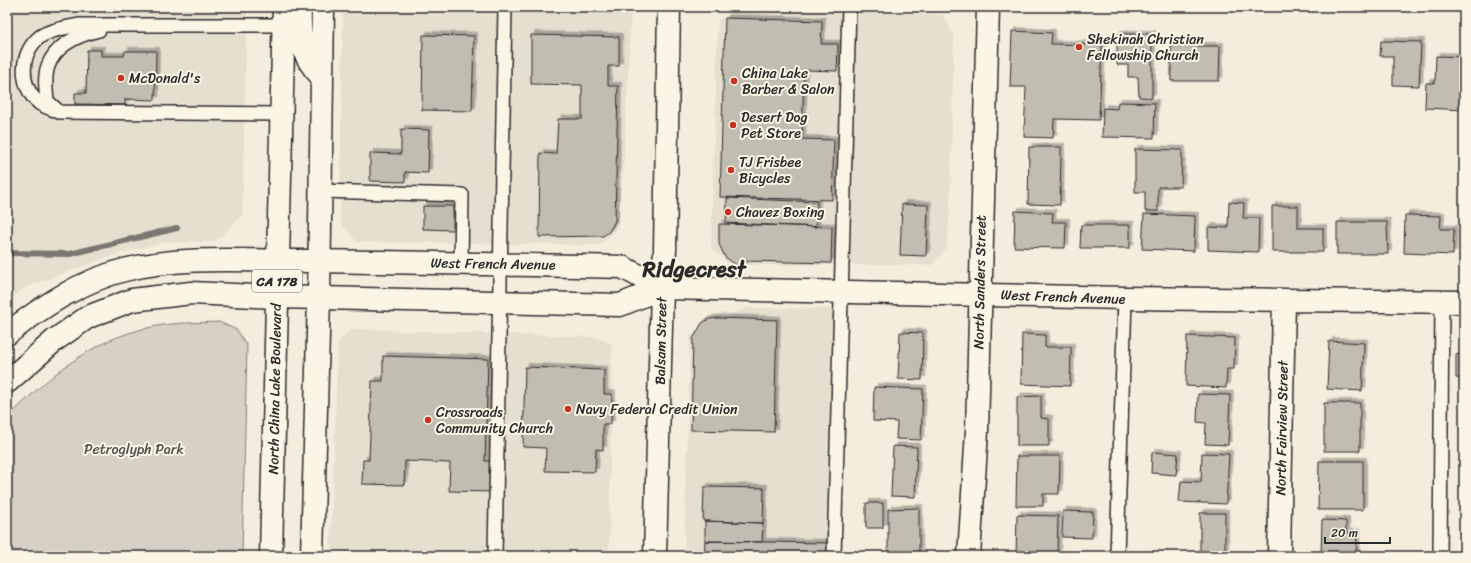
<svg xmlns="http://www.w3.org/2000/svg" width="1471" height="563" font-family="Sriracha,sans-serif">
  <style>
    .built { fill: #e5dfd0 }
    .green { fill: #d6d1c4; stroke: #807e78 }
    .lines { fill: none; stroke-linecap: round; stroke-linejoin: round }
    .stream { stroke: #7a7771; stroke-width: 6 }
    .building { fill: #c2bdb1; stroke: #2b2b2b; filter: url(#shadow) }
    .service-casing { stroke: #2b2b2b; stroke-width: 16 }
    .minor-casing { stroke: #2b2b2b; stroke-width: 25 }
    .tertiary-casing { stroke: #2b2b2b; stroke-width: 25 }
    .primary-casing { stroke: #2b2b2b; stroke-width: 25 }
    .service { stroke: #fcf5e5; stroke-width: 13 }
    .minor { stroke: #fcf5e5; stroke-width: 22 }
    .tertiary { stroke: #fcf5e5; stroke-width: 22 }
    .primary { stroke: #fcf5e5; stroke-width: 22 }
    .poi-dot { fill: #c8321e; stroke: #fcf5e5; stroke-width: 1.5 }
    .labels { text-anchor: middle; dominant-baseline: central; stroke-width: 4; stroke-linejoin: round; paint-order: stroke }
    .shield { fill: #fcf5e5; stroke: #6a6863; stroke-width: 1 }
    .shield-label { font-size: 13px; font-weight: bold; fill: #2b2b2b }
    .poi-label { font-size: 14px; fill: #2b2b2b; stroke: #fcf5e5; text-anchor: start }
    .street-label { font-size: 14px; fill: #2b2b2b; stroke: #fcf5e5 }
    .park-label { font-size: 14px; fill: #565451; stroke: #fcf5e5 }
    .town-label { font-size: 22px; font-weight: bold; fill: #2b2b2b; stroke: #fcf5e5 }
  </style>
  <defs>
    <filter id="shadow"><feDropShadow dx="3.5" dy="-3.5" stdDeviation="0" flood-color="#0004"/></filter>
  </defs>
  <rect width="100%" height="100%" fill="#f4edde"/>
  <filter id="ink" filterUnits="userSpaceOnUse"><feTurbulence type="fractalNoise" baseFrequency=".025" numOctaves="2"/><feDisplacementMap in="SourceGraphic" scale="8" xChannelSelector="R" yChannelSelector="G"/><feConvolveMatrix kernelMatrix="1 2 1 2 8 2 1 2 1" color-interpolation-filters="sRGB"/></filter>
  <g filter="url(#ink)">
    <path class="built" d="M7 7H247L242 216 215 242H166L120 253 24 288 7 303Z
      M343 7H631L624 158 618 227 600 245 357 242 340 222Z
      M744 8 943 15 954 36 950 211 947 247 932 265H731L711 248 718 20Z
      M746 308 844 309 840 556H684L690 336Z
      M351 329 597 337 612 344 609 556H330L338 342Z"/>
    <path class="green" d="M219 322 237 330 247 346 242 556H7V418C50 376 91 339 152 327 174 322 197 323 219 322Z"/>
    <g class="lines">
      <path class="stream" d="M7 253 70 254 177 228"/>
    </g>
    <path class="building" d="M725 18 822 21 821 44H838L837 71 804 70 802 139 834 140 832 200 720 197Z
      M1012 31 1052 33 1051 44 1102 45 1099 120 1054 119 1053 138 1024 137 1026 87H1010Z
      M1117 34H1152V98L1139 97 1138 77H1128V65H1117Z
      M423 35 474 36 472 111 422 110Z
      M531 35 619 37V66H608V86H618L615 221 609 232 603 236 539 237 540 153 556 154 558 119H582V85L531 84Z
      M1381 41 1421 42 1419 86 1393 85V56H1380Z
      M1171 46H1220L1219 81H1171Z
      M87 50H101V56H124L125 51H156L155 100 125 99V105L75 104V93H86Z
      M1436 56 1464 57V110L1425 108 1426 83H1435Z
      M1118 102 1155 103 1154 138 1102 137 1103 108 1117 109Z
      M401 129 429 130 428 173 405 172V182L370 181V153L401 154Z
      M1029 147H1061L1060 205 1028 204Z
      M1135 149 1182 150 1181 187H1158V211H1145V192H1135Z
      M727 198 817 202 816 227 726 223Z
      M1229 202 1244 203 1243 218H1259L1258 252 1208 250V227L1228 228Z
      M902 204 928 205 926 256 900 255Z
      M423 206H453V230L423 229Z
      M1272 206H1298V228H1323V252H1272Z
      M1015 211 1053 213 1052 222H1066L1065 248 1014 247Z
      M1144 214 1195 216 1194 251 1142 249Z
      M1405 215 1441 216 1440 229H1454L1453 255 1404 253Z
      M1337 222H1387L1388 254H1337Z
      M719 224 832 227 831 263 744 261 745 266 736 265 725 257 719 244Z
      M1081 225H1130V248H1080Z
      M718 318 777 320 774 432 691 430 693 339 702 323 709 319Z
      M900 332 923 333 922 380 898 379Z
      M1022 334 1045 335V347H1071L1070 386 1021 384Z
      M1187 336 1235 338 1234 369H1227L1226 388 1186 386Z
      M1329 341 1364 343 1362 391 1327 389Z
      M1456 354 1464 355V379L1456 378Z
      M383 356 488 359 485 461H494L493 492 449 491 450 463 405 461 404 485 362 484 363 460H369L372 381H383Z
      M525 367 604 370V394H612L611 424H603V450L596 449 595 472 545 471 546 448 523 447Z
      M874 387 923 389 921 440 896 439 897 422 873 421Z
      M1198 394 1230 395 1228 445 1205 444 1206 423 1197 422Z
      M1041 396V418L1049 419V446H1017V397Z
      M1324 403H1360V451H1324Z
      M893 446 917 447 915 497 891 496Z
      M1152 452 1178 454 1176 475 1151 473Z
      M1202 453 1229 454 1226 504 1179 502 1181 481 1201 482Z
      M1017 456H1060L1059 494H1043V506H1016Z
      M1319 461H1363V510H1318Z
      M704 487 764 488 763 523 703 521Z
      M866 503H883V528H866Z
      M919 508V554H888V509Z
      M1063 511 1093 512 1092 538 1062 537Z
      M1200 513H1225V556H1200Z
      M1017 515 1058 516 1057 556H1016Z
      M1322 520 1346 521V533H1357L1356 556H1321Z
      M705 521 763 523 762 542 705 541Z
      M705 541 827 543V556H704Z"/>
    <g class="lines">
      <defs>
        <path id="service" d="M56 109 47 101C46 90 44 77 48 66 56 44 78 35 99 30
          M281 114 59 112C53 109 45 107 39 103 19 87 19 52 41 36 53 29 66 28 79 25H283
          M320 191 462 195 461 263
          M495 556 505 7
          M834 556 849 7
          M1117 556 1125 298
          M1440 556 1442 302"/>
        <path id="minor" d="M662 288 1125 298 1464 302
          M969 556 977 431 988 7
          M1279 556 1284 300"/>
        <path id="tertiary" d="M7 334C43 306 79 282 124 270 183 255 247 261 307 261 412 262 517 265 622 267L662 288
          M7 382 55 340 88 317 132 300 191 293 277 297 620 305 662 288
          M655 556 662 288 665 250 669 7"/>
        <path id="primary" d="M300 7C299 36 300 55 322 77
          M271 556 284 7
          M312 556 319 297 323 7"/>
      </defs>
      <use href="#service" class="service-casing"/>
      <use href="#minor" class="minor-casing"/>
      <use href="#tertiary" class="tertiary-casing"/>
      <use href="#primary" class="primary-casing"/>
      <use href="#service" class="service"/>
      <use href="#minor" class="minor"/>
      <use href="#tertiary" class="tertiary"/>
      <use href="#primary" class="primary"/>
    </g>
  </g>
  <g class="poi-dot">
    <circle cx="1079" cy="47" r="4"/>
    <circle cx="121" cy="78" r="4"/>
    <circle cx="734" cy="81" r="4"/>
    <circle cx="733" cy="125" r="4"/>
    <circle cx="731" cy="170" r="4"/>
    <circle cx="728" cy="212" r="4"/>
    <circle cx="568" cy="409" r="4"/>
    <circle cx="428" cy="420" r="4"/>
  </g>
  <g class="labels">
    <rect class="shield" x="252" y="270" width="50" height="22" rx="3"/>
    <g class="shield-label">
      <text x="277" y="281">CA 178</text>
    </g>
    <g class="poi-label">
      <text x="1087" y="39">Shekinah Christian<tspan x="1087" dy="16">Fellowship Church</tspan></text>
      <text x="742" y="73">China Lake<tspan x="742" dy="16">Barber &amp; Salon</tspan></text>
      <text x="129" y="78">McDonald's</text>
      <text x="741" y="117">Desert Dog<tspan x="741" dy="16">Pet Store</tspan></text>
      <text x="739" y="162">TJ Frisbee<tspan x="739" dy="16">Bicycles</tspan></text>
      <text x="736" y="212">Chavez Boxing</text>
      <text x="576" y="409">Navy Federal Credit Union</text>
      <text x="436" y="412">Crossroads<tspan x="436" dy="16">Community Church</tspan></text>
    </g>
    <g class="street-label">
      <text transform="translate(493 264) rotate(1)">West French Avenue</text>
      <text transform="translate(980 282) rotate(-89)">North Sanders Street</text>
      <text transform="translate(1063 297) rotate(2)">West French Avenue</text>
      <text transform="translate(661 341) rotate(-89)">Balsam Street</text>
      <text transform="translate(275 389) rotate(-89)">North China Lake Boulevard</text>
      <text transform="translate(1282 428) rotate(-89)">North Fairview Street</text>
    </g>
    <g class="park-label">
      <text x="134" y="449">Petroglyph Park</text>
    </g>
    <g class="town-label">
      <text x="694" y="269">Ridgecrest</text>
    </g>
  </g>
  <rect width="1471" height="563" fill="none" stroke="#fcf5e5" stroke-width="24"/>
  <rect x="12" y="12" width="1447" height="539" fill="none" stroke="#2b2b2b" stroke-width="1.5" filter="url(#ink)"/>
  <path d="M1325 537v6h65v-6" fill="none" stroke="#2b2b2b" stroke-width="2"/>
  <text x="1331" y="537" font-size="12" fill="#2b2b2b" stroke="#fcf5e5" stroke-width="3" paint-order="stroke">20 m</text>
</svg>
